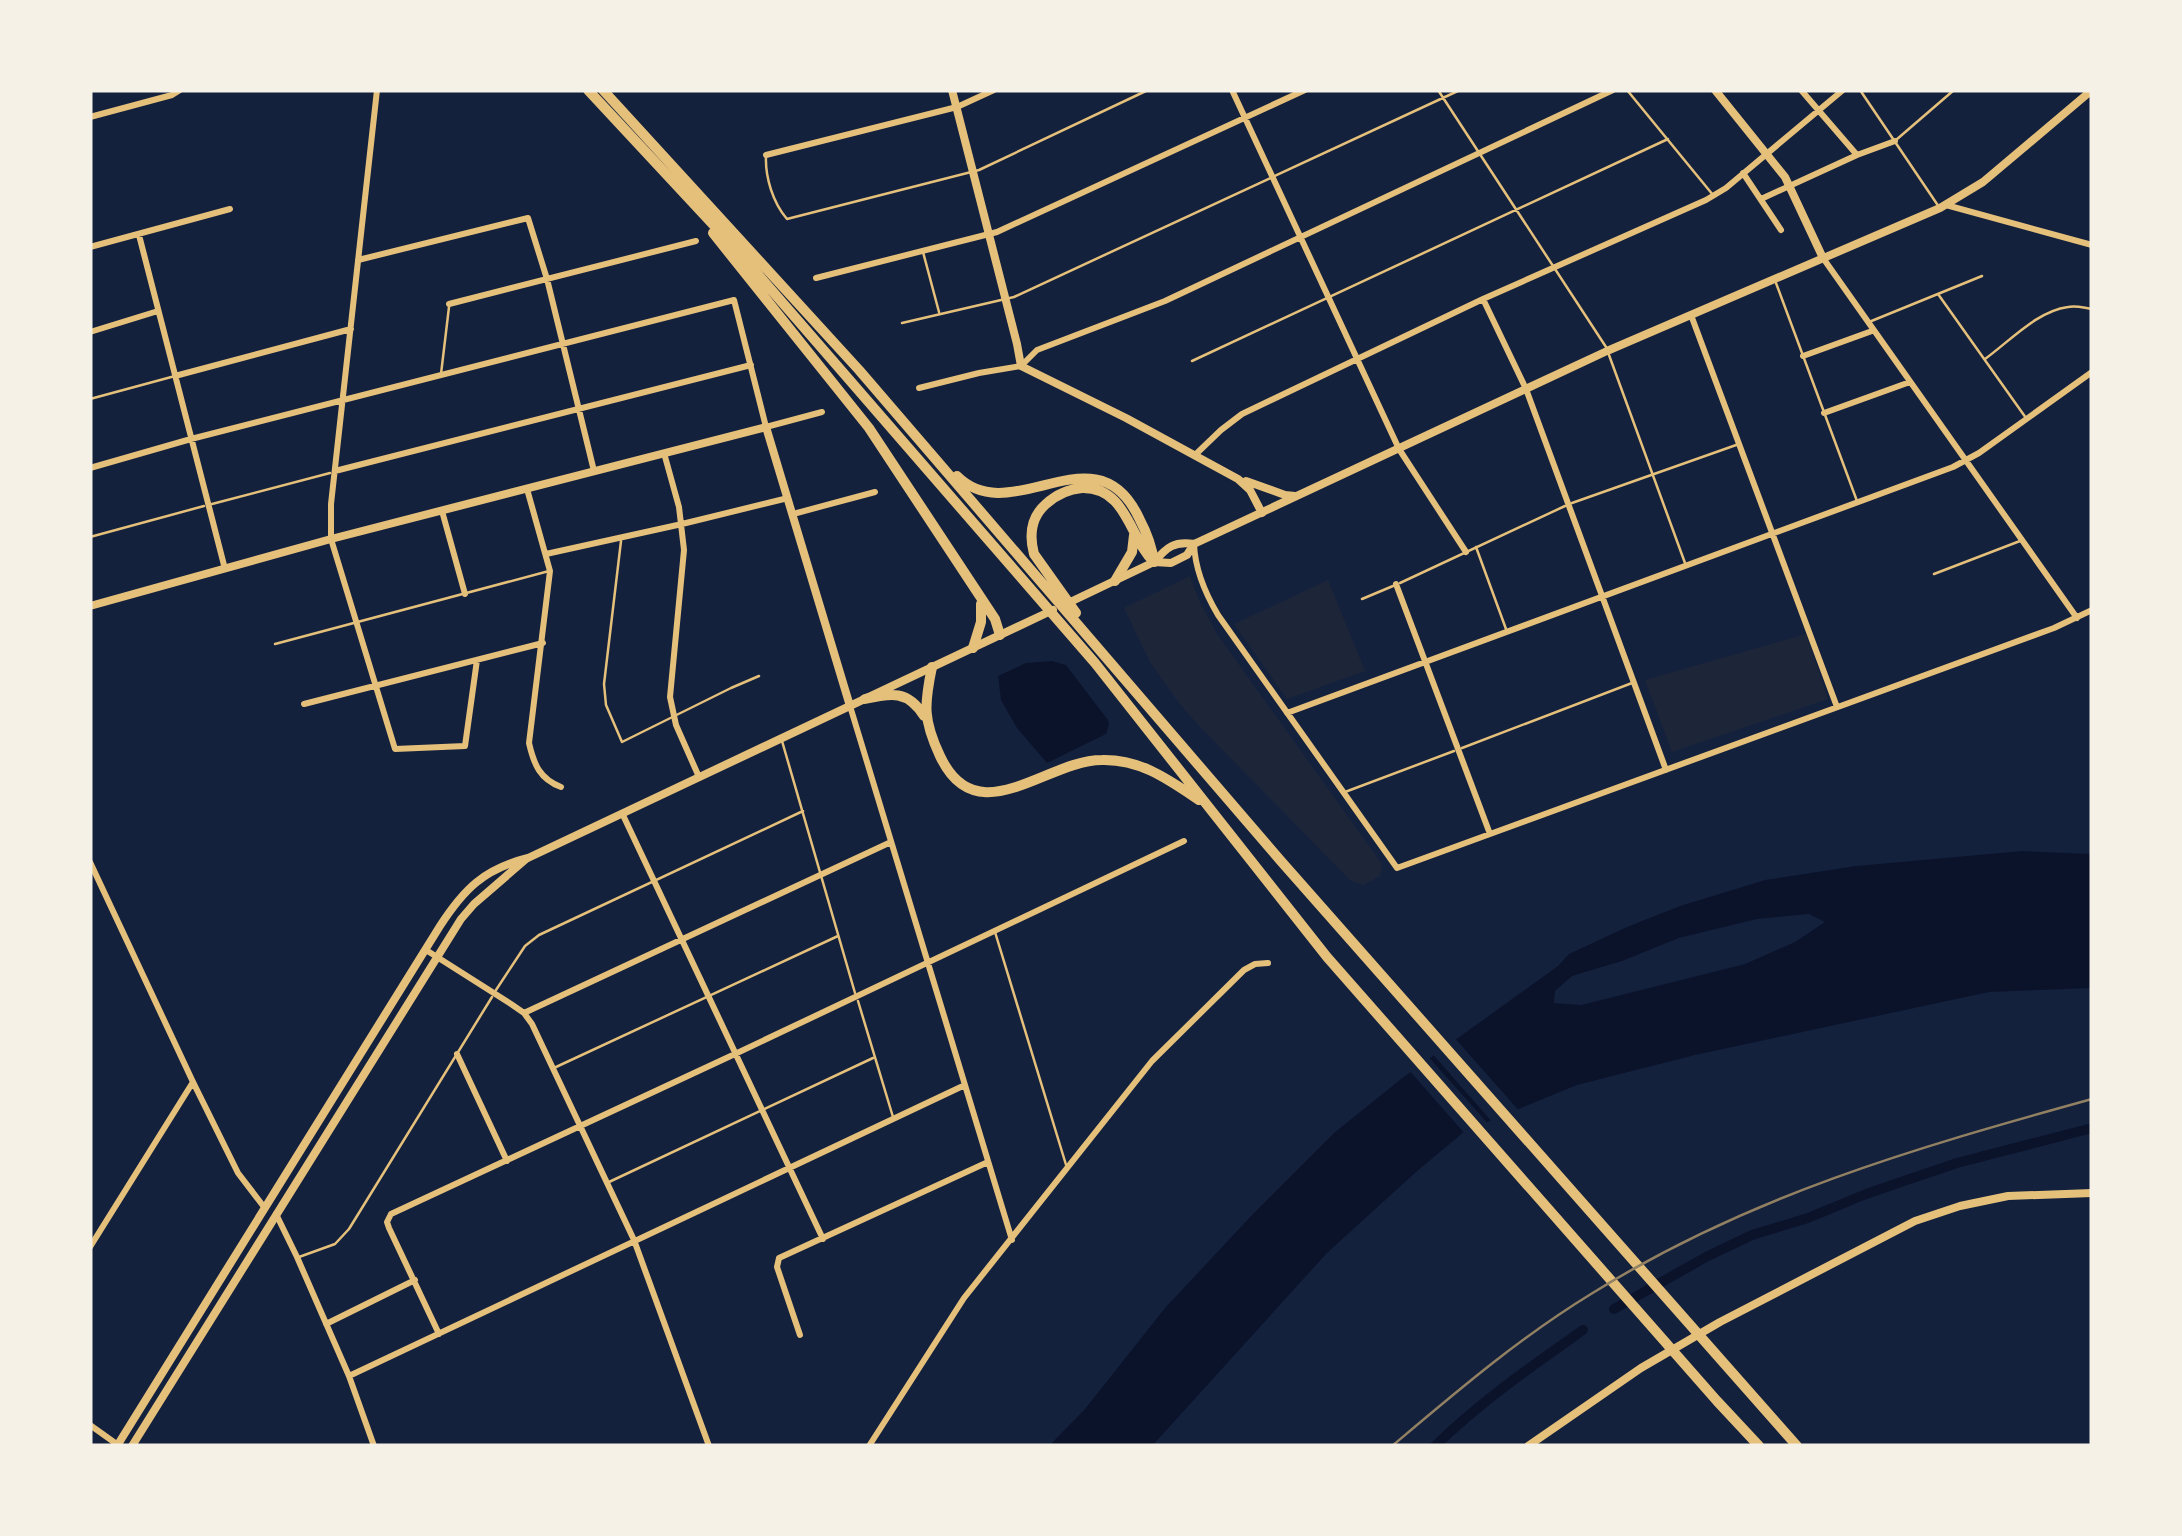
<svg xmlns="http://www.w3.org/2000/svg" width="2182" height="1536" font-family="'IBM Plex Sans',sans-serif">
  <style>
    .green { fill: #1d2539 }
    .water { fill: #0b132b; fill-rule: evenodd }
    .pier { fill: #14213d }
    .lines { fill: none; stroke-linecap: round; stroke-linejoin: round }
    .canal { stroke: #0b132b; stroke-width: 10 }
    .service { stroke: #e5c07b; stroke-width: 2.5 }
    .minor { stroke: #e5c07b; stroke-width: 6 }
    .tertiary { stroke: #e5c07b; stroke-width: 8 }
    .secondary { stroke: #e5c07b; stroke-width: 8 }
    .motorway { stroke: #e5c07b; stroke-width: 10 }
    .rail { stroke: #918062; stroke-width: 2.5 }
  </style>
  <rect width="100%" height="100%" fill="#14213d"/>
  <path class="green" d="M1190 576 1199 600 1217 634 1382 864 1380 876 1363 885 1350 880 1200 727 1179 703 1150 662 1124 608Z
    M1328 580 1365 671 1287 699 1234 624Z
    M1806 634 1828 699 1672 752 1645 680Z"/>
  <path class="water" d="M1052 661 1066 665 1108 720 1109 725 1106 734 1047 763 1017 728 1001 700 998 676 1026 663Z
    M2022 851 2092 854V988L1989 992 1695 1055 1577 1085 1465 1131 1416 1172 1327 1253 1152 1446H1049L1085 1409 1165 1308 1253 1214 1334 1133 1401 1079 1558 966 1569 954 1627 927 1680 906 1765 880 1856 866ZM1809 914 1825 922 1795 942 1745 964 1581 1005 1554 1003 1555 991 1572 976 1622 961 1679 938 1757 919Z"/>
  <path class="pier" d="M1452 1035 1521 1113 1494 1124 1430 1051Z
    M1426 1054 1490 1126 1467 1136 1407 1068Z"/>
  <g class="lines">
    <path class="canal" d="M1614 1309 1706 1257 1752 1235 1808 1218 1866 1194 1957 1163 2092 1128
      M1435 1446C1480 1402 1532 1366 1583 1330"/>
    <path class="service" d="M1438 90 1606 347
      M1627 90 1713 195
      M1860 90 1939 207
      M1896 140 1954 90
      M766 156C765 177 773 203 787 219L979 170 1148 90
      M923 252 939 312
      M1776 283 1857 501
      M1938 294 2026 418
      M1869 322 1982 276
      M902 323 1014 297 1460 90
      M1609 355 1685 563
      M1985 359C2010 341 2037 311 2068 307 2076 305 2084 308 2092 309
      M1192 361 1668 139
      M441 374 449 307
      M90 399 175 376
      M1572 503 1739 444
      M212 504 330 473
      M90 537 204 506
      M621 541 604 684 606 705 622 742 731 688 759 676
      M1476 547 1506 629
      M1934 574 2020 541
      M1400 583 1565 506
      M1362 599 1393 586
      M275 644 549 571
      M782 741 855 993
      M1462 748 1632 683
      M1345 792 1454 751
      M995 932 1067 1168
      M496 990 525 946 539 935 803 811
      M858 1001 893 1117
      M556 1067 838 936
      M609 1182 873 1058
      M299 1257 335 1244 349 1229 492 997"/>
    <path class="minor" d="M377 90 331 504V539L395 749 465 746 477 660
      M1232 90 1399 449 1466 552
      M1801 90 1857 155
      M90 117 172 95 180 90
      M766 155 957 107 994 90
      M1743 173 1781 230
      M1761 199 1857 155 1895 141
      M1946 205 2092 245
      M139 235 225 569
      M90 247 230 209
      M1823 258 2077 618
      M358 260 528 218 547 279 594 471
      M816 278 997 232 1305 90
      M1483 299 1526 389 1666 770
      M449 304 696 241
      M1691 315 1837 707
      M90 332 158 311
      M1803 356 1872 331
      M175 376 351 329
      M919 388 979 373 1021 366 1037 350 1165 301 1613 90
      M1824 413 1910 382
      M664 453 679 507 684 550 670 697 676 725 699 777
      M1195 455 1221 430 1242 414 1483 299 1706 200 1726 188 1843 90
      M90 468 191 439 734 300 766 427 822 412
      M335 471 751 365
      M527 489 550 571 529 743C534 765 540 779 561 787
      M442 511 465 594
      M793 514 875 492
      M1194 544C1195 569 1205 593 1218 615L1397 868 2054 628 2092 610
      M546 554 682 524 788 498
      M1396 584 1490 834
      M304 704 543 643
      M850 706 1012 1240
      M1287 713 1953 467 1979 453 2092 372
      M622 813 823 1239
      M90 862 193 1082 238 1173 264 1207
      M426 950 511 1004 524 1013 532 1024 634 1240 709 1446
      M524 1013 891 842
      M457 1054 507 1161
      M276 1214 297 1257 349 1376 374 1446
      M90 1247 193 1082
      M326 1324 415 1280
      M439 1334 389 1228 387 1222 391 1214 735 1054 1184 841
      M800 1335 777 1267 779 1258 988 1162
      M349 1376 965 1085
      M90 1425 118 1445
      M869 1446 964 1298 1152 1061 1244 970 1255 964 1268 963"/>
    <path class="tertiary" d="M952 90 1017 344 1021 366 1126 418 1238 479 1250 490 1262 513
      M1246 481 1285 495 1295 496
      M90 606 331 539 766 427 850 706
      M1528 1446 1641 1368 1720 1322 1915 1221 1960 1206 2008 1196 2092 1193"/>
    <path class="secondary" d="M1715 90 1785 177 1823 258
      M1154 562C1167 547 1174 541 1194 544L1607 351 1940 208 1983 182 2092 90
      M1066 604 1154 562 1171 563 1187 555 1194 544
      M117 1446 440 926C464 889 484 869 528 858L1053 610
      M132 1446 461 919 474 904 526 859"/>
    <path class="motorway" d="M588 90 735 248 1095 663 1327 957 1717 1401 1759 1446
      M603 90 859 370 1280 860 1797 1446
      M713 233 869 428 995 619 1000 635
      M957 476C1012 531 1096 426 1139 518 1147 533 1152 546 1154 562
      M1115 581 1132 552 1134 535
      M1076 613 1034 554C1029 535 1031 517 1046 504 1056 495 1069 489 1082 488 1127 487 1129 538 1154 562
      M973 648 981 622V604
      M932 667C924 705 923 720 940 756 977 835 1046 760 1102 760 1141 759 1169 780 1199 800
      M865 699C891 693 908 690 924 716"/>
    <path class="rail" d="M1392 1446C1456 1392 1519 1338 1591 1294 1748 1196 1915 1148 2092 1099"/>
  </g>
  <rect width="2182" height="1536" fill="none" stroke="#f6f1e7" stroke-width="185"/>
</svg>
